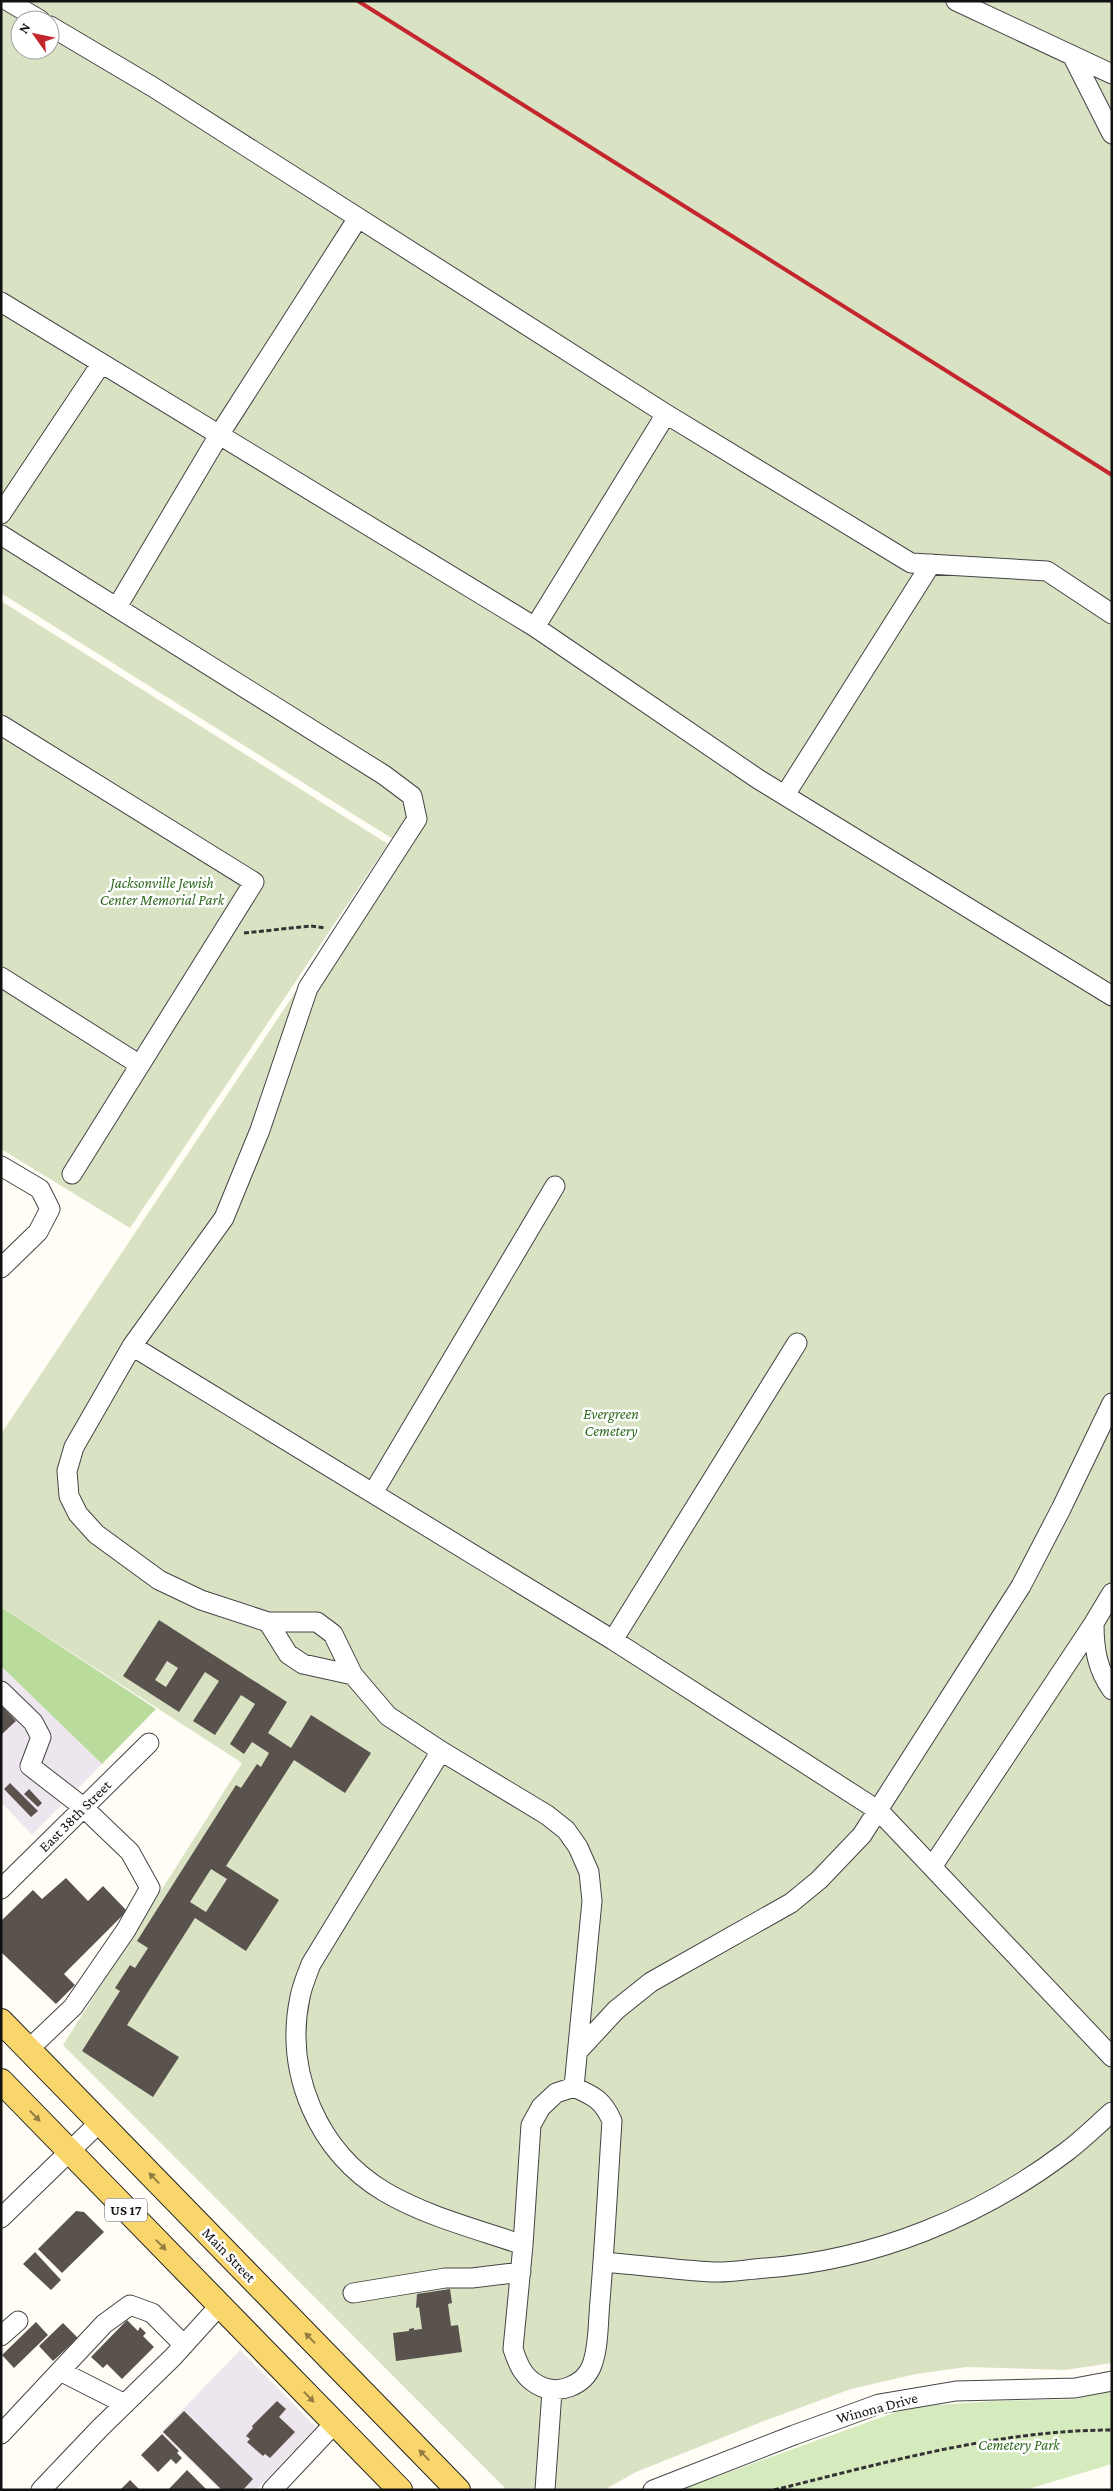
<svg xmlns="http://www.w3.org/2000/svg" width="1113" height="2491" font-family="'Crimson Pro',serif">
  <style>
    .industrial { fill: #eee6ef }
    .green { fill: #d5ebbd }
    .forest { fill: #b9dc9c }
    .cemetery { fill: #d9e3c4; fill-rule: evenodd }
    .building { fill: #5a524d; fill-rule: evenodd }
    .lines { fill: none; stroke-linecap: round; stroke-linejoin: round }
    .minor-casing { stroke: #444; stroke-width: 21 }
    .major-casing { stroke: #222; stroke-width: 26 }
    .path { stroke: #333; stroke-width: 3; stroke-dasharray: 5 2.5; stroke-linecap: butt }
    .minor { stroke: #fff; stroke-width: 19 }
    .major { stroke: #f9d66b; stroke-width: 24 }
    .rail { stroke: #c4262e; stroke-width: 4 }
    .oneway { fill: #917d42 }
    .labels { text-anchor: middle; dominant-baseline: central; stroke-width: 5; stroke-linejoin: round; paint-order: stroke }
    .shield { fill: #fff; stroke: #585858; stroke-width: 1 }
    .shield-label { font-size: 14px; font-weight: bold; fill: #111 }
    .park-label { font-size: 15px; font-style: italic; fill: #2f6b1f; stroke: #fff }
    .street-label { font-size: 15px; fill: #111; stroke: #fff }
  </style>
  <rect width="100%" height="100%" fill="#fffdf5"/>
  <path class="industrial" d="M1 1666 102 1764 32 1835 1 1802Z
    M240 2350 316 2427 256 2490H220L161 2432Z"/>
  <path class="green" d="M1112 2390V2464L1025 2490H679L910 2407 994 2401 1077 2399Z"/>
  <path class="forest" d="M1 1607 156 1709 102 1764 1 1666Z"/>
  <path class="cemetery" d="M1 1H1112V2363L1065 2370 967 2367 916 2374 851 2389 764 2421 636 2472 604 2490 523 2488 507 2490 63 2045 242 1763 1 1607V1434L396 841 1 593ZM20 20H50V50H20Z
    M1 601 388 844 130 1228 1 1149Z"/>
  <path class="building" d="M159 1620 287 1702 268 1733 291 1748 311 1715 371 1753 345 1793 294 1760 226 1866 279 1900 246 1951 195 1918 127 2025 179 2057 153 2097 82 2051 120 1991 115 1988 130 1965 135 1968 148 1948 137 1941 236 1785 241 1788 257 1764 261 1767 269 1753 252 1742 244 1754 230 1744 255 1704 241 1695 215 1735 193 1721 219 1681 205 1672 179 1712 123 1676ZM167 1661 178 1668 166 1687 155 1680ZM211 1869 227 1879 206 1912 190 1902Z
    M1 1705 16 1721 1 1735Z
    M10 1783 38 1811 31 1817 4 1789Z
    M29 1789 42 1803 38 1807 24 1794Z
    M66 1878 88 1901 103 1886 127 1911 64 1974 75 1985 56 2004 1 1952V1921L33 1890 42 1899Z
    M76 2211 84 2212 104 2232 62 2273 38 2249Z
    M35 2252 61 2280 51 2290 23 2264Z
    M450 2289 452 2303 448 2304 451 2326 458 2325 462 2352 396 2361 393 2333 409 2331V2329L414 2328V2330L422 2329 419 2307 416 2308 417 2294Z
    M127 2320 138 2331 140 2327 146 2333 143 2336 154 2347 122 2379 107 2364 103 2368 91 2357Z
    M36 2322 48 2335 14 2368 2 2355Z
    M63 2323 78 2338 53 2361 39 2346Z
    M277 2401 286 2409 279 2417 295 2432 270 2458 265 2454 263 2456 247 2442 250 2439 246 2436 253 2428 252 2426Z
    M184 2411 253 2479 243 2490H222L163 2432Z
    M162 2434 179 2451 177 2453 182 2458 176 2464 171 2459 158 2472 141 2455Z
    M187 2470 207 2490H168Z
    M130 2480 140 2490H120Z"/>
  <g class="lines">
    <defs>
      <path id="minor" d="M8 1 40 20
        M956 1 1112 74
        M50 26 153 87 666 414 911 563 1047 571 1112 614
        M1072 55 1112 134
        M1 302 535 627 758 779 1112 996
        M1 514 101 364
        M1 535 384 775 412 796 417 819 308 988 260 1130 224 1218 132 1346 74 1447 67 1471 69 1496 78 1514 96 1534 159 1580 201 1600 268 1622 288 1654 303 1664 353 1675 388 1716 441 1751 547 1815 566 1830 578 1847 589 1872 592 1901 574 2087
        M117 607 219 435 358 218
        M535 627 666 414
        M1 725 254 882 72 1174
        M785 795 931 564
        M1 977 140 1065
        M1 1166 40 1189 50 1209 38 1232 1 1268
        M132 1346 613 1640 879 1811 1112 2057
        M373 1493 555 1186
        M268 1622H317L333 1634 353 1675
        M1094 1623C1094 1649 1097 1669 1112 1690
        M613 1640 797 1343
        M1 1691 33 1722 41 1737 30 1766 83 1807 130 1852 150 1888 126 1930 73 2007 29 2049
        M441 1751 311 1964C307 1975 302 1986 300 1997 284 2073 318 2152 385 2192 428 2217 477 2229 523 2245
        M932 1867 1094 1623 1112 1593
        M1 1889 149 1743
        M579 2050 616 2010 651 1982 791 1903 819 1880 862 1835 1021 1586 1061 1509 1112 1403
        M574 2087C594 2096 603 2100 612 2121 608 2181 605 2241 600 2301 598 2321 599 2346 592 2365 584 2386 557 2396 538 2385 523 2377 518 2364 513 2349L523 2245 531 2125 541 2107 556 2093Z
        M1 2218 100 2122
        M603 2262C640 2265 676 2270 713 2272 730 2273 749 2269 766 2268 874 2260 980 2217 1066 2152 1082 2140 1097 2125 1112 2112
        M353 2293 445 2278H472L521 2272
        M1 2336 18 2321
        M60 2371 125 2404
        M1 2434 104 2324 130 2305 152 2313 184 2345
        M41 2490 100 2428 173 2357 220 2305
        M272 2490 335 2423
        M545 2490 552 2391
        M653 2490 794 2435 879 2404 956 2391 1075 2388 1112 2381"/>
      <path id="major" d="M1 2021 458 2490
        M1 2081 400 2490"/>
    </defs>
    <use href="#minor" class="minor-casing"/>
    <use href="#major" class="major-casing"/>
    <path class="path" d="M244 933 311 926 325 928
      M774 2490C884 2463 998 2430 1112 2430"/>
    <use href="#minor" class="minor"/>
    <use href="#major" class="major"/>
    <path class="rail" d="M358 1 1112 475"/>
  </g>
  <defs><path id="oneway-solid" d="M-6-.8H1V-3.2L6.5 0L1 3.2V.8H-6Z" transform="scale(1.25)"/></defs>
  <g class="oneway">
    <use href="#oneway-solid" transform="translate(35 2116) rotate(46)"/>
    <use href="#oneway-solid" transform="translate(154 2178) rotate(-134)"/>
    <use href="#oneway-solid" transform="translate(161 2245) rotate(46)"/>
    <use href="#oneway-solid" transform="translate(310 2338) rotate(-134)"/>
    <use href="#oneway-solid" transform="translate(309 2397) rotate(46)"/>
    <use href="#oneway-solid" transform="translate(424 2455) rotate(-134)"/>
  </g>
  <g class="labels">
    <rect class="shield" x="105" y="2198.5" width="42" height="23" rx="4"/>
    <g class="shield-label">
      <text x="126" y="2210">US 17</text>
    </g>
    <g class="park-label">
      <text x="162" y="883">Jacksonville Jewish<tspan x="162" dy="17">Center Memorial Park</tspan></text>
      <text x="611" y="1414">Evergreen<tspan x="611" dy="17">Cemetery</tspan></text>
      <text x="1019" y="2445">Cemetery Park</text>
    </g>
    <g class="street-label">
      <text transform="translate(75 1816) rotate(-45)">East 38th Street</text>
      <text transform="translate(229 2255) rotate(46)">Main Street</text>
      <text transform="translate(877 2408) rotate(-15)">Winona Drive</text>
    </g>
  </g>
  <rect width="1113" height="2491" fill="none" stroke="#111111" stroke-width="5"/>
  <g transform="translate(35 35) rotate(303)"><circle r="24" fill="#ffffff" stroke="#a0a0a0"/>
  <path d="M0-4L9 19L0 12L-9 19Z" fill="#c4262e"/>
  <text y="-8" font-size="14" font-weight="bold" text-anchor="middle" fill="#111111">N</text>
  </g>
</svg>
